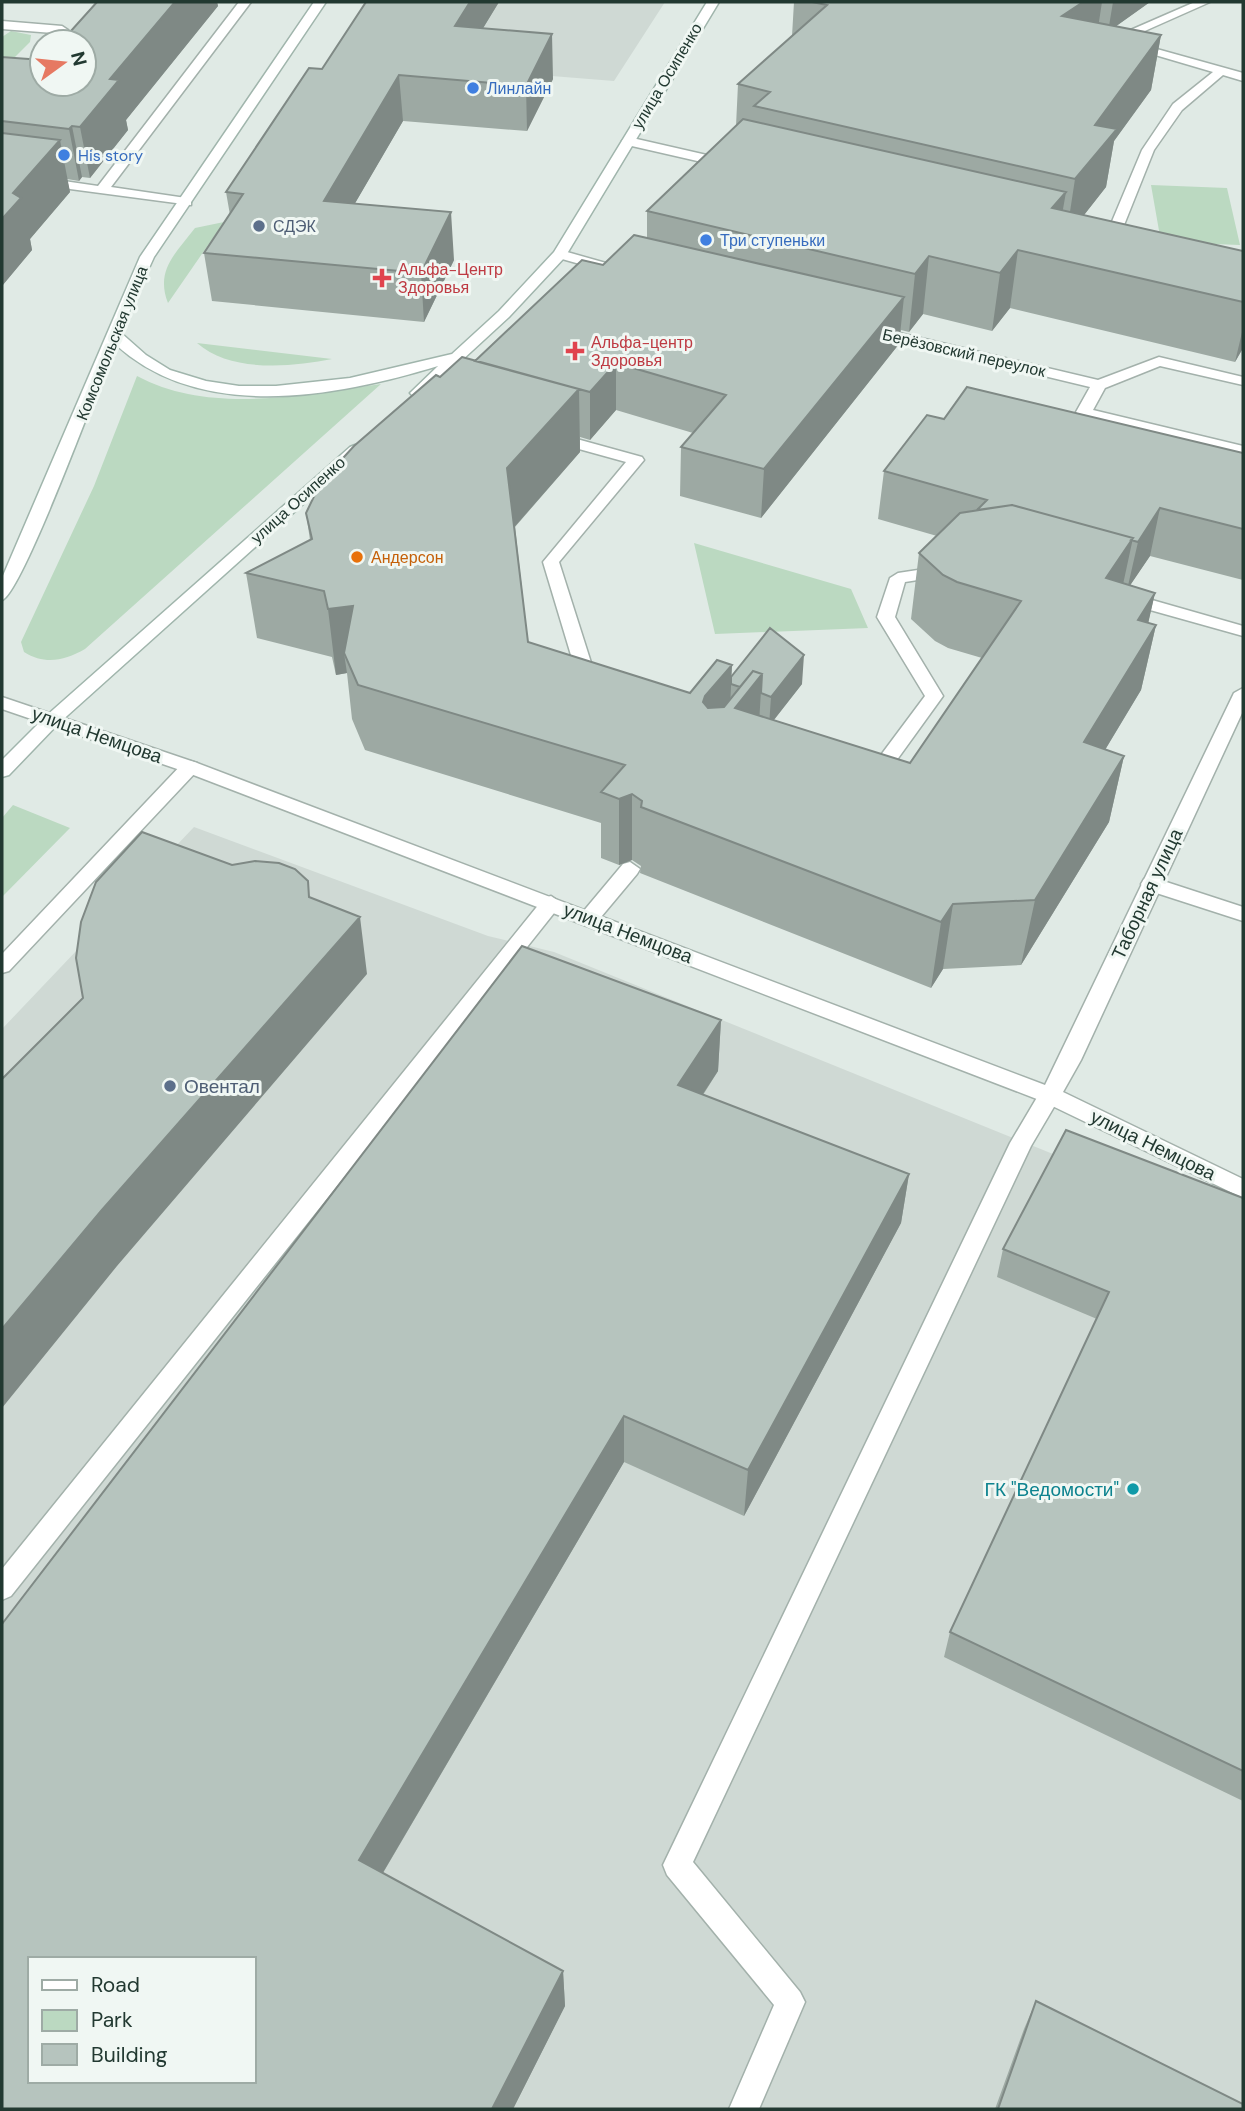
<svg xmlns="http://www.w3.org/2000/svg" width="1245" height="2111" font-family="'DM Sans',sans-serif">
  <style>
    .built { fill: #cfd9d4; fill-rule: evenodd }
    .green { fill: #bbd9c1 }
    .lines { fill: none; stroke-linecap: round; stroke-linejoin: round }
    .service-casing { stroke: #a3b1ab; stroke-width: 3 }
    .minor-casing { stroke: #a3b1ab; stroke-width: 3 }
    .secondary-casing { stroke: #a0b5ac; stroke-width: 3 }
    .service { fill: #fff; fill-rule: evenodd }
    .minor { fill: #fff; fill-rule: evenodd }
    .secondary { fill: #fff; fill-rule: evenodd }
    .wall { fill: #9da9a3 }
    .shaded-wall { fill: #7f8985 }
    .building { fill: #b6c4be; stroke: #7f8985; stroke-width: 2; fill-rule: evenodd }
    .shop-dot { fill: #3f7fe0; stroke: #f0f7f3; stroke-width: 2.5 }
    .service-dot { fill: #5c6f8a; stroke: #f0f7f3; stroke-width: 2.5 }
    .health-dot { fill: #e0444e; stroke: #f0f7f3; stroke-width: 2.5 }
    .food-dot { fill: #e8710a; stroke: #f0f7f3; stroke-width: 2.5 }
    .culture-dot { fill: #0f9aa8; stroke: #f0f7f3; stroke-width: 2.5 }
    .labels { text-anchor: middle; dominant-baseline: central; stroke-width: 6; stroke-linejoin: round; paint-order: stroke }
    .far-street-label { font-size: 16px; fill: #223931; stroke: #f0f7f3 }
    .far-shop-label { font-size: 16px; fill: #366cbe; stroke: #f0f7f3; text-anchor: start }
    .far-service-label { font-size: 16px; fill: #4e5e75; stroke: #f0f7f3; text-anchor: start }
    .far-health-label { font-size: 16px; fill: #be3a42; stroke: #f0f7f3; text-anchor: start }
    .far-food-label { font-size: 16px; fill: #c56008; stroke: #f0f7f3; text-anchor: start }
    .street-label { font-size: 19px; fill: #223931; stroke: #f0f7f3 }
    .service-label { font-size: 19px; fill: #4e5e75; stroke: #f0f7f3; text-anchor: start }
    .culture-label { font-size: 19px; fill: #0d838f; stroke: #f0f7f3; text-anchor: end }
  </style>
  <rect width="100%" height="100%" fill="#e0eae5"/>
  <path class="built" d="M378 2H665L614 81 340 59Z
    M194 827 488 936 554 952 1243 1231V2109H2V1029ZM30 1959H254V2081H30Z"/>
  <path class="green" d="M11 31 31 35 30 42 2 70V37Z
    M1151 185 1227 188 1240 245 1161 242Z
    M224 222 168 303C155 270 176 253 195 228Z
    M197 343 332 359C291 367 231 373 197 343Z
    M137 376C210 415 302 395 381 384L85 649C64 661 45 665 24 652L21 642 94 486Z
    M694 543 851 589 868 628 715 634Z
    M13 805 70 828 2 897V818Z"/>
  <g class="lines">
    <defs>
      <path id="service" d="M239 2H251L111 187 186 198 191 199V205L2 180V172L98 186Z
        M2 21 62 26 68 30 58 42H46L53 33 2 29Z
        M42 50V62L17 91 2 94V86L9 85Z
        M628 137 733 161 734 164 728 168 623 144 622 141Z
        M560 250 613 265 615 268 608 272 555 257 553 254Z
        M874 327 1098 380 1159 357 1243 377V385L1160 366 1105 388 1093 410 1243 446V456L1079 415 1076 412 1090 387 869 334 867 331Z
        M555 433 642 457 644 460 559 562 594 672 604 678 595 683 577 675 543 562 626 462 550 441 547 438Z
        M944 566 952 571 950 575 905 582 895 617 943 696 886 775C877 778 865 775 860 767L862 763H875L925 696 877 617 890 578 898 573Z
        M1124 592 1243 626V636L1118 601 1116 597 1118 593Z
        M190 761 197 763 199 767 197 771 9 971 2 973V954L183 763Z
        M630 862 640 869 637 874 596 923H582L579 918 582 913 623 864Z
        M1151 877 1243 907V921L1144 889 1141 884 1144 879Z
        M551 896 561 903 558 908 11 1596 2 1600V1569L544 898Z
        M1050 1087 1058 1089 1061 1095 1031 1146 693 1862 800 1992 805 2002 759 2109H729L774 2005 667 1875 663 1865 1010 1143 1042 1089Z"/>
      <path id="minor" d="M1195 2H1210L1120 42 1110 39Z
        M1128 41 1243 73V81L1223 75 1182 110 1154 150 1114 250 1107 254 1100 250 1142 150 1173 104 1213 72 1128 47Z
        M1243 688V711L1081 1060 1063 1092 1243 1179V1198L1042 1101 183 771 2 709V697L197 763 1045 1085 1234 693Z"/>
      <path id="secondary" d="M314 2H326L154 257 120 332 146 355 170 370 206 381 239 386H276L350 378 452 354 499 311 554 252 707 2H719L565 257 509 317 423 396H413L410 393 438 366C336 397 201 423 115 344 102 376 21 596 2 600V578L140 257Z
        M355 445 360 447V453L58 724 9 775 2 777V760L46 716 350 447Z"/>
    </defs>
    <use href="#service" class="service-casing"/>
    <use href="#minor" class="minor-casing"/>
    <use href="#secondary" class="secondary-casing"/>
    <use href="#service" class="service"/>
    <use href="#minor" class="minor"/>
    <use href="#secondary" class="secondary"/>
  </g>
  <path class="wall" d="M97 2H217L218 6 126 120 128 130 90 178 82 177 79 181 67 179 70 192 30 239 32 250 2 286V57L42 84Z
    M366 2H499L483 28 553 79 527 131 403 121 355 203 454 260 424 322 212 301 204 253 230 215 226 192 322 69Z
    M794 2H1150L1116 26 1161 35 1151 90 1114 141 1106 187 1084 215 1243 251V348L1235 362 1010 308 992 331 923 314 909 332 901 330 899 344 761 518 680 496 681 447 693 433 616 410 590 440 580 437V452L515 527 528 642 690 693 732 665 731 677 802 684 774 720 910 763 982 658 948 648 935 641 911 619 919 553 937 536 878 519 884 471 944 419 1243 453V580L1150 556 1130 585 1155 593 1148 623 1156 625 1141 690 1105 750 1124 756 1109 822 1021 965 943 969 931 988 640 873 641 866 632 860 619 865 601 858V823L365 750 352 719 347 673 336 675 332 657 257 638 246 573 310 540 306 513 440 377 475 361 603 265 647 238V211L736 126 738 84 792 36Z
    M721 1020 718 1071 703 1095 909 1174 901 1223 744 1516 624 1462 383 1873 563 1971 565 2006 513 2109H2Z
    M1243 1198V1801L944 1657 950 1632 1097 1319 997 1277 1003 1249Z
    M1036 2001 1243 2109H995L1024 2029Z"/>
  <path class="shaded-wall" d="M175 2H217L218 6 126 120 128 130 90 178 80 127 110 79Z
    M470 2H499L457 71 455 26Z
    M1083 2H1102L1096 41 1062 16Z
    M1113 2H1150L1108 32Z
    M552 34 553 79 527 131 526 86Z
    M1161 35 1151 90 1114 141 1106 187 1066 238 1075 179 1095 125Z
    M399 75 403 121 329 248 324 201Z
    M72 126 82 177 79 181 69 129Z
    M60 140 70 192 30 239 32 250 2 286V219L13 193Z
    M1066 192 1056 249 1052 208Z
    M451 212 454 260 424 322 421 273Z
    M1018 250 1010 308 992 331 1000 273Z
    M929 256 923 314 909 332 915 274Z
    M904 297 899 344 761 518 764 469Z
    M1243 328V348L1235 362Z
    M616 363V410L590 440V392Z
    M579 389 580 452 510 532 507 468Z
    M1160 508 1150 556 1127 590 1138 542Z
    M1133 538 1119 603 1106 578Z
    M1155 593 1143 646 1156 625 1141 690 1070 808 1084 742 1138 620Z
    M353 606 344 653 347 673 336 675 328 609Z
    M804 655 802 684 769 726 771 697Z
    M732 665 729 730 703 702 705 696Z
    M762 674 758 740 735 708Z
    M1124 756 1109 822 1021 965 1035 900Z
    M632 794V860L619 865V799Z
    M953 904 943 969 931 988 941 922Z
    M360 917 367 974 117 1266 2 1408V1329L101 1211Z
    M721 1020 718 1071 676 1135 678 1085Z
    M909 1174 901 1223 744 1516 748 1470Z
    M624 1416V1462L368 1898 359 1860Z
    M563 1971 565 2006 513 2109H492Z"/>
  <path class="building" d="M97 2H175L110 79 119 80 80 127 72 126 69 129 2 121V57L42 60V84H84V42H61Z
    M366 2H470L455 26 552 34 526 86 399 75 324 201 451 212 421 273 204 253 243 194 226 192 309 68 322 69Z
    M812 2H1083L1062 16 1161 35 1095 125 1117 129 1075 179 754 106 770 92 738 84 827 5Z
    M743 119 1066 192 1052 208 1243 251V302L1018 250 1000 273 929 256 915 274 647 211Z
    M2 133 60 140 13 193 21 198 2 219Z
    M634 235 904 297 764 469 681 447 726 395 616 363 590 392 475 361 582 260 603 265Z
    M462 357 579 389 507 468 528 642 690 693 717 660 732 665 705 696 703 702 708 708 724 707 753 671 762 674 735 708 910 763 1021 601 957 582 943 575 919 553 960 513 1012 505 1133 538 1106 578 1155 593 1138 620 1156 625 1084 742 1124 756 1035 900 953 904 941 922 641 807 642 801 632 794 619 799 601 792 625 765 358 685 344 653 353 606 328 609 324 591 246 573 312 539 306 513 321 482 354 446 436 375 440 377Z
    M967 387 1243 453V529L1160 508 1138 542 1131 540 1133 538 1012 505 977 510 987 500 884 471 927 415 944 419Z
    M770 628 804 655 771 697 761 693 762 674 753 671 740 687 731 684V677Z
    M142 832 232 865 255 861 279 863 295 869 308 881 309 897 360 917 101 1211 2 1329V1077L3 1078 83 998 76 958 81 922 96 882Z
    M522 946 721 1020 678 1085 909 1174 748 1470 624 1416 359 1860 563 1971 492 2109H2V1624ZM30 1959H254V2081H30Z
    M1066 1130 1243 1198V1771L950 1632 1109 1292 1003 1249Z
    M1036 2001 1243 2104V2109H998Z"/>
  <g class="shop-dot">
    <circle cx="473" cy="88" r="7"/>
    <circle cx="64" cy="155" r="7"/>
    <circle cx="706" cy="240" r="7"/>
  </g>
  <g class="service-dot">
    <circle cx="259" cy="226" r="7"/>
    <circle cx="170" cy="1086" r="7"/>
  </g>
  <g class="health-dot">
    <path d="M378.5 267.5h7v7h7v7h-7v7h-7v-7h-7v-7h7z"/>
    <path d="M571.5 340.5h7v7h7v7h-7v7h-7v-7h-7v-7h7z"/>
  </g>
  <circle class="food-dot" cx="357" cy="557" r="7"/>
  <circle class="culture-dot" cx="1133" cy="1489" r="7"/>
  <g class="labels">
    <g class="far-street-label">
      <text transform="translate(667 76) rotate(-59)">улица Осипенко</text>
      <text transform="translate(112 343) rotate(-68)">Комсомольская улица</text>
      <text transform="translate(964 353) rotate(13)">Берёзовский переулок</text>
      <text transform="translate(298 500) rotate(-42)">улица Осипенко</text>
    </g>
    <g class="far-shop-label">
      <text x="487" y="88">Линлайн</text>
      <text x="78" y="155">His story</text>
      <text x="720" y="240">Три ступеньки</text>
    </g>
    <g class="far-service-label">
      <text x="273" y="226">СДЭК</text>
    </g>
    <g class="far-health-label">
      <text x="398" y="269">Альфа-Центр<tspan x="398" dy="18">Здоровья</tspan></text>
      <text x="591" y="342">Альфа-центр<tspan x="591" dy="18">Здоровья</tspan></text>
    </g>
    <g class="far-food-label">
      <text x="371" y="557">Андерсон</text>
    </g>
    <g class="street-label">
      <text transform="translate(97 735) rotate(19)">улица Немцова</text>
      <text transform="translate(1147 894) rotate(-65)">Таборная улица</text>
      <text transform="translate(628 933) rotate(21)">улица Немцова</text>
      <text transform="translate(1153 1145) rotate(26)">улица Немцова</text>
    </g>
    <g class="service-label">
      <text x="184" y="1086">Овентал</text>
    </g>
    <g class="culture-label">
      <text x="1119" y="1489">ГК "Ведомости"</text>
    </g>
  </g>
  <rect width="1245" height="2111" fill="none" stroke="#223931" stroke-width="7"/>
  <rect x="28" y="1957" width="228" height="126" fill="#f0f7f3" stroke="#9eaba5" stroke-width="2"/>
  <rect x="42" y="1980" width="35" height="10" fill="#ffffff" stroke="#9eaba5" stroke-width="2"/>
  <text x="91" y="1992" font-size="21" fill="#223931">Road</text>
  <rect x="42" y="2010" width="35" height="21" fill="#bbd9c1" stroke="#9eaba5" stroke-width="2"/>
  <text x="91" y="2027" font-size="21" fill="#223931">Park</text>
  <rect x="42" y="2044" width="35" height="21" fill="#b6c4be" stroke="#9eaba5" stroke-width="2"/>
  <text x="91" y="2062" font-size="21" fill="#223931">Building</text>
  <g transform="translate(63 63) rotate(75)"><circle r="33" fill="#f0f7f3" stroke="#9eaba5" stroke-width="2"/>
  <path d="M0-5L12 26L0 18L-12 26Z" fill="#e67962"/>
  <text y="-10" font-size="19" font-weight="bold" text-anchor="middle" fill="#223931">N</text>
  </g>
</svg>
